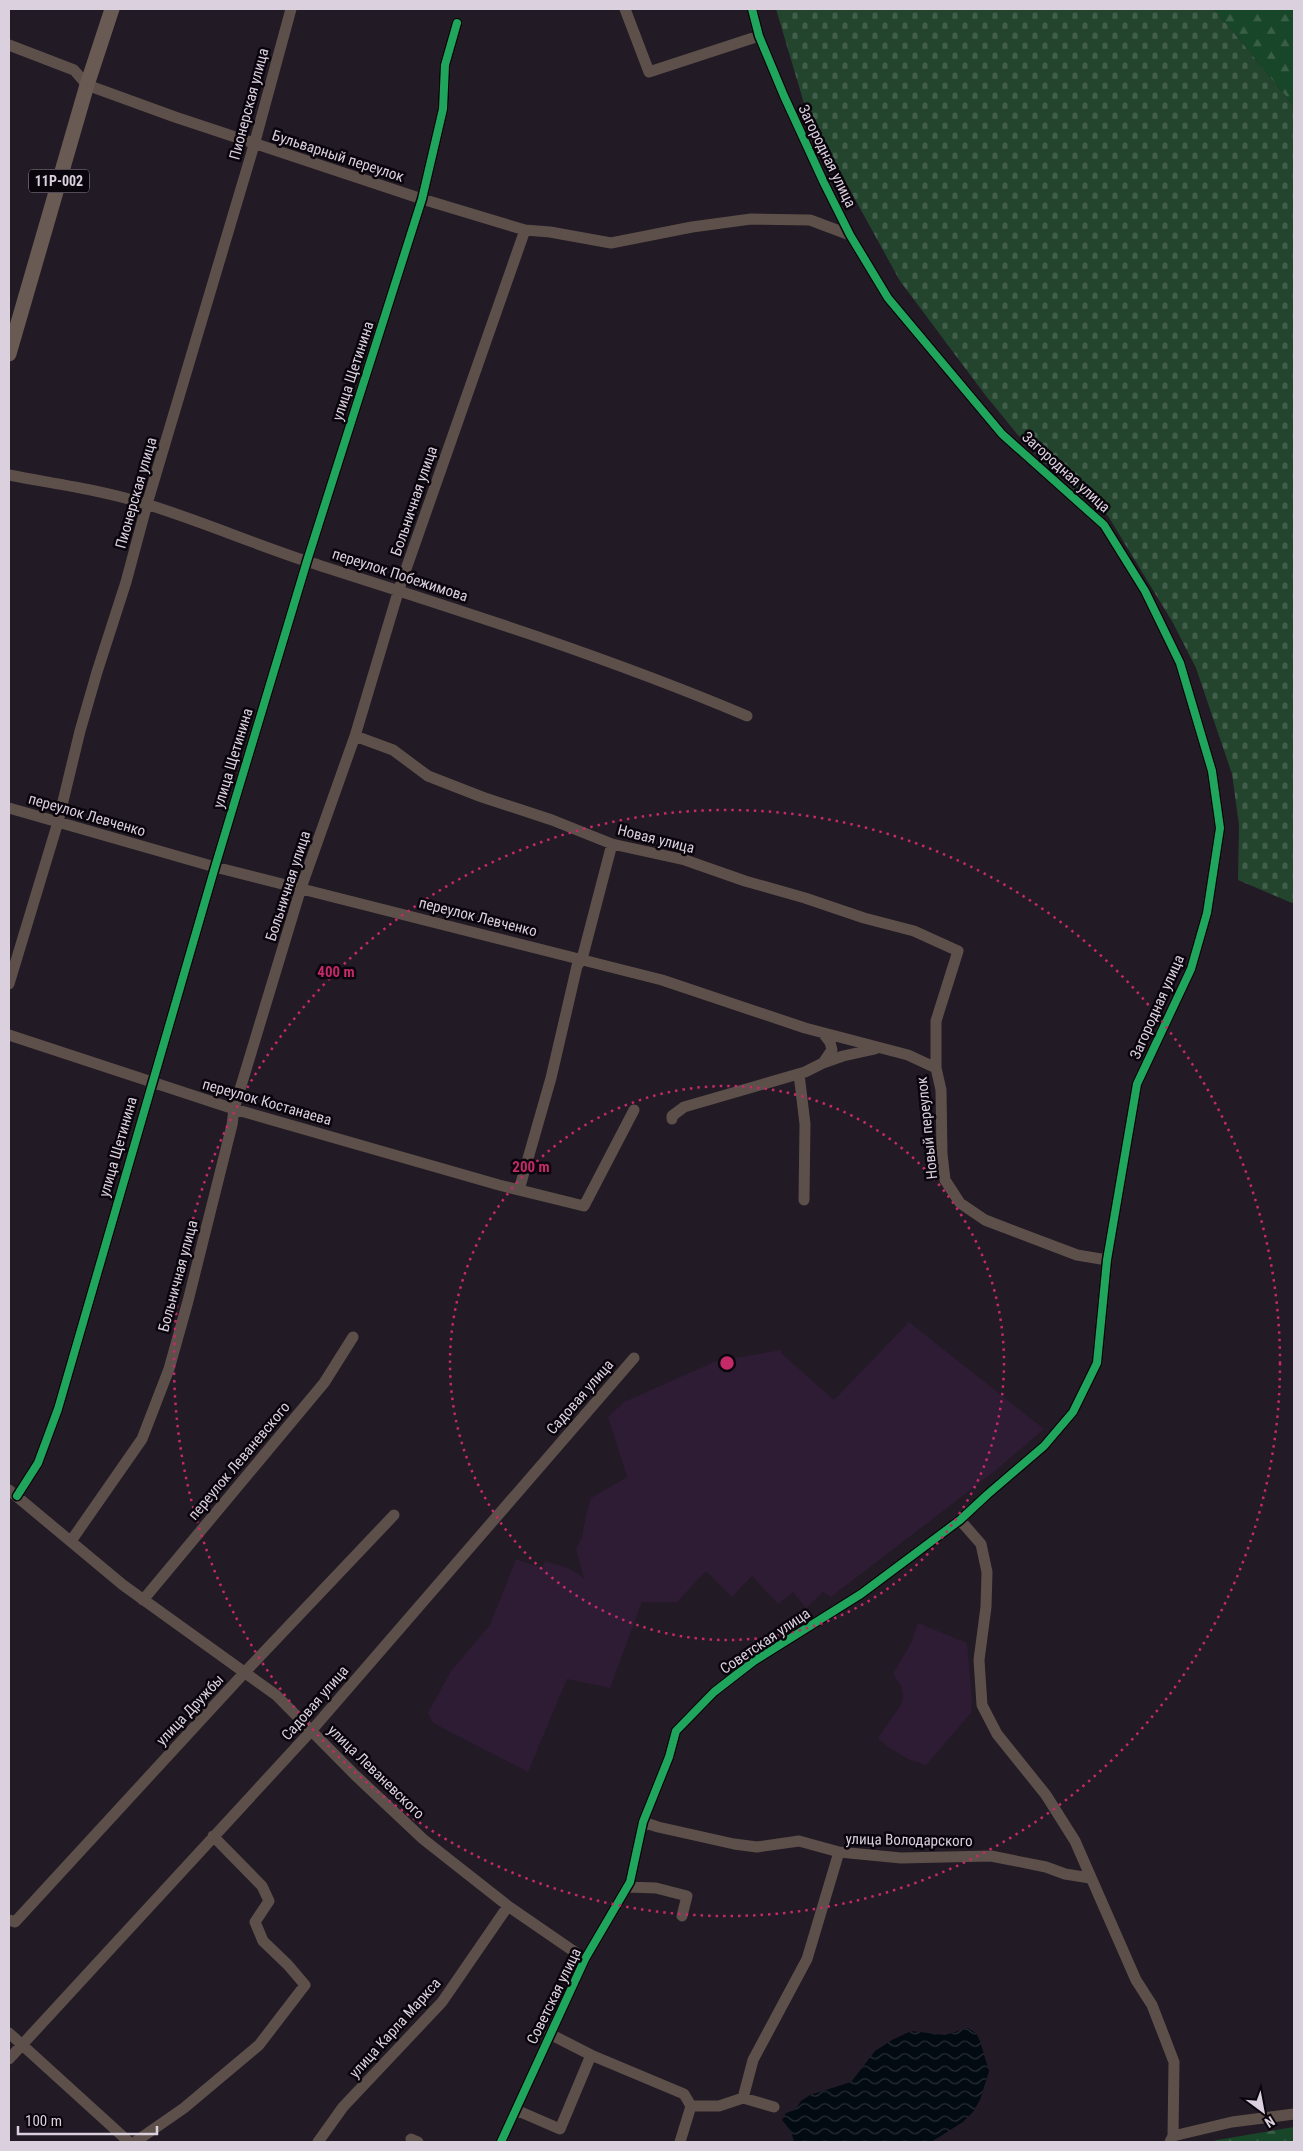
<svg xmlns="http://www.w3.org/2000/svg" width="1303" height="2151" font-family="'Roboto Condensed',sans-serif">
  <style>
    .built { fill: #2e1c34 }
    .forest { fill: url(#forest-firs) }
    .cemetery { fill: url(#cemetery-stones) }
    .water { fill: url(#water-waves) }
    .lines { fill: none; stroke-linecap: round; stroke-linejoin: round }
    .minor { stroke: #5d504a; stroke-width: 11 }
    .major { stroke: #695a53; stroke-width: 15 }
    .cycleway-casing { stroke: #0a050c; stroke-width: 11 }
    .cycleway { stroke: #20a55d; stroke-width: 8 }
    .ring { fill: none; stroke: #c42a68; stroke-width: 2.5; stroke-dasharray: 2.5 5 }
    .labels { text-anchor: middle; dominant-baseline: central; stroke-width: 5; stroke-linejoin: round; paint-order: stroke }
    .shield { fill: #0a050c; stroke: #9c939f; stroke-width: 1 }
    .shield-label { font-size: 14px; font-weight: bold; fill: #dad0de }
    .street-label { font-size: 15px; fill: #dad0de; stroke: #0a050c }
    .centre { fill: #c42a68; stroke: #0a050c; stroke-width: 2.5 }
    .ring-label { font-size: 15px; text-anchor: middle; font-weight: bold; fill: #c42a68; stroke: #0a050c; stroke-width: 5; stroke-linejoin: round; paint-order: stroke }
  </style>
  <defs>
    <pattern id="forest-firs" width="22" height="20" patternUnits="userSpaceOnUse" patternTransform="scale(1.25)"><rect width="22" height="20" fill="#184628"/><path d="M5 1l3.5 6h-7zM16 11l3.5 6h-7z" fill="#396047"/></pattern>
    <pattern id="cemetery-stones" width="16" height="16" patternUnits="userSpaceOnUse" patternTransform="scale(1.25)"><rect width="16" height="16" fill="#23452e"/><path d="M2 7V4a2 2 0 0 1 4 0v3zM10 15v-3a2 2 0 0 1 4 0v3z" fill="#425f4c"/></pattern>
    <pattern id="water-waves" width="16" height="10" patternUnits="userSpaceOnUse" patternTransform="scale(1.25)"><rect width="16" height="10" fill="#030b12"/><path d="M0 5q4-4 8 0t8 0" fill="none" stroke="#272e34"/></pattern>
  </defs>
  <rect width="100%" height="100%" fill="#221a24"/>
  <path class="built" d="M909 1322 1044 1429 995 1471 831 1597 823 1592 806 1608 793 1592 778 1604 752 1576 732 1597 706 1571 677 1602H642L610 1688 567 1679 528 1772 433 1723 428 1713 451 1671 490 1625 516 1559 542 1568 545 1561 568 1568 584 1578 576 1549 582 1537 586 1515 591 1498 627 1477 608 1417 624 1402 716 1361 781 1350V1353L834 1400Z
    M918 1623 967 1643 972 1698 971 1713 926 1765 908 1759 888 1747 878 1738 902 1703 903 1697 901 1686 893 1674 911 1643Z"/>
  <path class="forest" d="M1214 9H1294V106Z
    M1294 2127V2142H1210L1217 2140Z"/>
  <path class="cemetery" d="M776 9H1214L1294 106V902L1292 903 1238 880 1239 825 1232 774 1196 668 1173 623 1108 516 1077 493 1027 446 986 396 900 281 806 110Z"/>
  <path class="water" d="M968 2028 976 2033 980 2041 989 2071 980 2100 973 2112 963 2122 931 2142H794L791 2131 782 2120 786 2113 795 2110 801 2101 810 2095 851 2082 875 2051 892 2040 911 2031 945 2035Z"/>
  <g class="lines">
    <path class="minor" d="M625 9 649 72 759 36
      M9 45 74 70 87 85 175 117 422 199 525 230 550 232 611 243 692 227 751 219 810 220 850 235
      M9 475C55 484 102 490 146 504 201 521 254 544 309 562 456 609 605 656 747 716
      M355 736 393 750 428 776 482 797 552 820 612 844 685 860 745 881 805 898 864 918 914 931 958 951 936 1021V1068L941 1090 942 1154 945 1180 960 1203 985 1220 1077 1255 1107 1260
      M9 808 215 867 662 980 805 1028 908 1055 936 1068
      M9 984 58 822 80 731 97 672 126 582 147 504 254 145 291 9
      M9 1035 234 1109 499 1185 584 1206 634 1110
      M823 1063 843 1056 875 1049
      M799 1074 805 1124 804 1200
      M672 1119V1116L684 1107 805 1072 823 1063 832 1050 830 1042 823 1033
      M519 1190 551 1078 577 966 582 959 612 844
      M9 1490 123 1585 276 1695 355 1775 423 1839 508 1906 585 1959
      M17 1496 38 1463 58 1409 215 867 307 561 422 199 443 109 445 65 457 23
      M960 1520 981 1544 987 1572 986 1607 979 1660 982 1705 997 1734 1046 1795 1075 1841 1136 1980 1152 2005 1174 2062 1173 2136 1170 2142
      M71 1541 142 1439 169 1369 188 1301 232 1125 234 1109 301 888 355 736 399 589 525 230
      M143 1600 324 1383 353 1337
      M643 1822 658 1827 734 1844 757 1847 799 1841 839 1852 901 1858 991 1856 1046 1867 1065 1874 1090 1878
      M628 1887 656 1888 687 1896 682 1916
      M9 1920 15 1922 245 1672 394 1515
      M9 2033 129 2142
      M550 2034 591 2055 684 2094 691 2106
      M9 2059 312 1730 634 1358
      M743 2098 753 2060 807 1959 839 1852
      M516 2110 560 2129 591 2055
      M1173 2136 1232 2122 1294 2114
      M411 2139 418 2142
      M135 2142 184 2108 259 2045 305 1985 288 1965 263 1941 255 1922 269 1901 262 1886 213 1836
      M318 2142 343 2107 442 2002 508 1906
      M501 2142 585 1959 630 1882 643 1822 669 1757 676 1731 714 1692 754 1661 861 1594 960 1520 988 1494 1044 1446 1073 1412 1097 1363 1107 1260 1137 1084 1191 969 1207 913 1220 828 1212 771 1180 663 1145 591 1104 525 1002 434 888 298 850 235 824 183 784 96 759 36 752 9
      M680 2142 691 2106H719L743 2098 774 2107"/>
    <path class="major" d="M9 354 87 85 112 9"/>
    <defs>
      <path id="cycleway" d="M17 1496 38 1463 58 1409 215 867 307 561 422 199 443 109 445 65 457 23
        M501 2142 585 1959 630 1882 643 1822 669 1757 676 1731 714 1692 754 1661 861 1594 960 1520 988 1494 1044 1446 1073 1412 1097 1363 1107 1260 1137 1084 1191 969 1207 913 1220 828 1212 771 1180 663 1145 591 1104 525 1002 434 888 298 850 235 824 183 784 96 759 36 752 9"/>
    </defs>
    <use href="#cycleway" class="cycleway-casing"/>
    <use href="#cycleway" class="cycleway"/>
  </g>
  <g class="ring">
    <circle cx="727" cy="1363" r="277"/>
    <circle cx="727" cy="1363" r="553"/>
  </g>
  <g class="labels">
    <rect class="shield" x="29" y="169.5" width="60" height="23" rx="4"/>
    <g class="shield-label">
      <text x="59" y="181">11Р-002</text>
    </g>
    <g class="street-label">
      <text transform="translate(249 104) rotate(-75)">Пионерская улица</text>
      <text transform="translate(338 156) rotate(18)">Бульварный переулок</text>
      <text transform="translate(827 156) rotate(64)">Загородная улица</text>
      <text transform="translate(353 371) rotate(-72)">улица Щетинина</text>
      <text transform="translate(1066 472) rotate(42)">Загородная улица</text>
      <text transform="translate(136 493) rotate(-74)">Пионерская улица</text>
      <text transform="translate(414 501) rotate(-71)">Больничная улица</text>
      <text transform="translate(400 575) rotate(18)">переулок Побежимова</text>
      <text transform="translate(233 758) rotate(-73)">улица Щетинина</text>
      <text transform="translate(87 815) rotate(16)">переулок Левченко</text>
      <text transform="translate(656 839) rotate(14)">Новая улица</text>
      <text transform="translate(288 886) rotate(-72)">Больничная улица</text>
      <text transform="translate(478 917) rotate(14)">переулок Левченко</text>
      <text transform="translate(1157 1007) rotate(-66)">Загородная улица</text>
      <text transform="translate(267 1102) rotate(16)">переулок Костанаева</text>
      <text transform="translate(927 1128) rotate(-96)">Новый переулок</text>
      <text transform="translate(118 1147) rotate(-74)">улица Щетинина</text>
      <text transform="translate(178 1276) rotate(-75)">Больничная улица</text>
      <text transform="translate(580 1397) rotate(-49)">Садовая улица</text>
      <text transform="translate(239 1461) rotate(-50)">переулок Леваневского</text>
      <text transform="translate(765 1641) rotate(-34)">Советская улица</text>
      <text transform="translate(315 1703) rotate(-49)">Садовая улица</text>
      <text transform="translate(190 1710) rotate(-47)">улица Дружбы</text>
      <text transform="translate(376 1772) rotate(44)">улица Леваневского</text>
      <text transform="translate(909 1840) rotate(1)">улица Володарского</text>
      <text transform="translate(554 1996) rotate(-64)">Советская улица</text>
      <text transform="translate(395 2028) rotate(-48)">улица Карла Маркса</text>
    </g>
  </g>
  <circle cx="727" cy="1363" r="8" class="centre"/>
  <g class="ring-label">
    <text x="336" y="977">400 m</text>
    <text x="531" y="1172">200 m</text>
  </g>
  <rect width="1303" height="2151" fill="none" stroke="#dad0de" stroke-width="20"/>
  <g transform="translate(1263 2111) rotate(148)" stroke="#0a050c" stroke-width="4" paint-order="stroke">
  <path d="M0-4L9 19L0 12L-9 19Z" fill="#dad0de"/>
  <text y="-8" font-size="14" font-weight="bold" text-anchor="middle" fill="#dad0de">N</text>
  </g>
  <path d="M18 2126v8h139v-8" fill="none" stroke="#dad0de" stroke-width="2.5"/>
  <text x="25" y="2126" font-size="15" fill="#dad0de" stroke="#0a050c" stroke-width="4" paint-order="stroke">100 m</text>
</svg>
